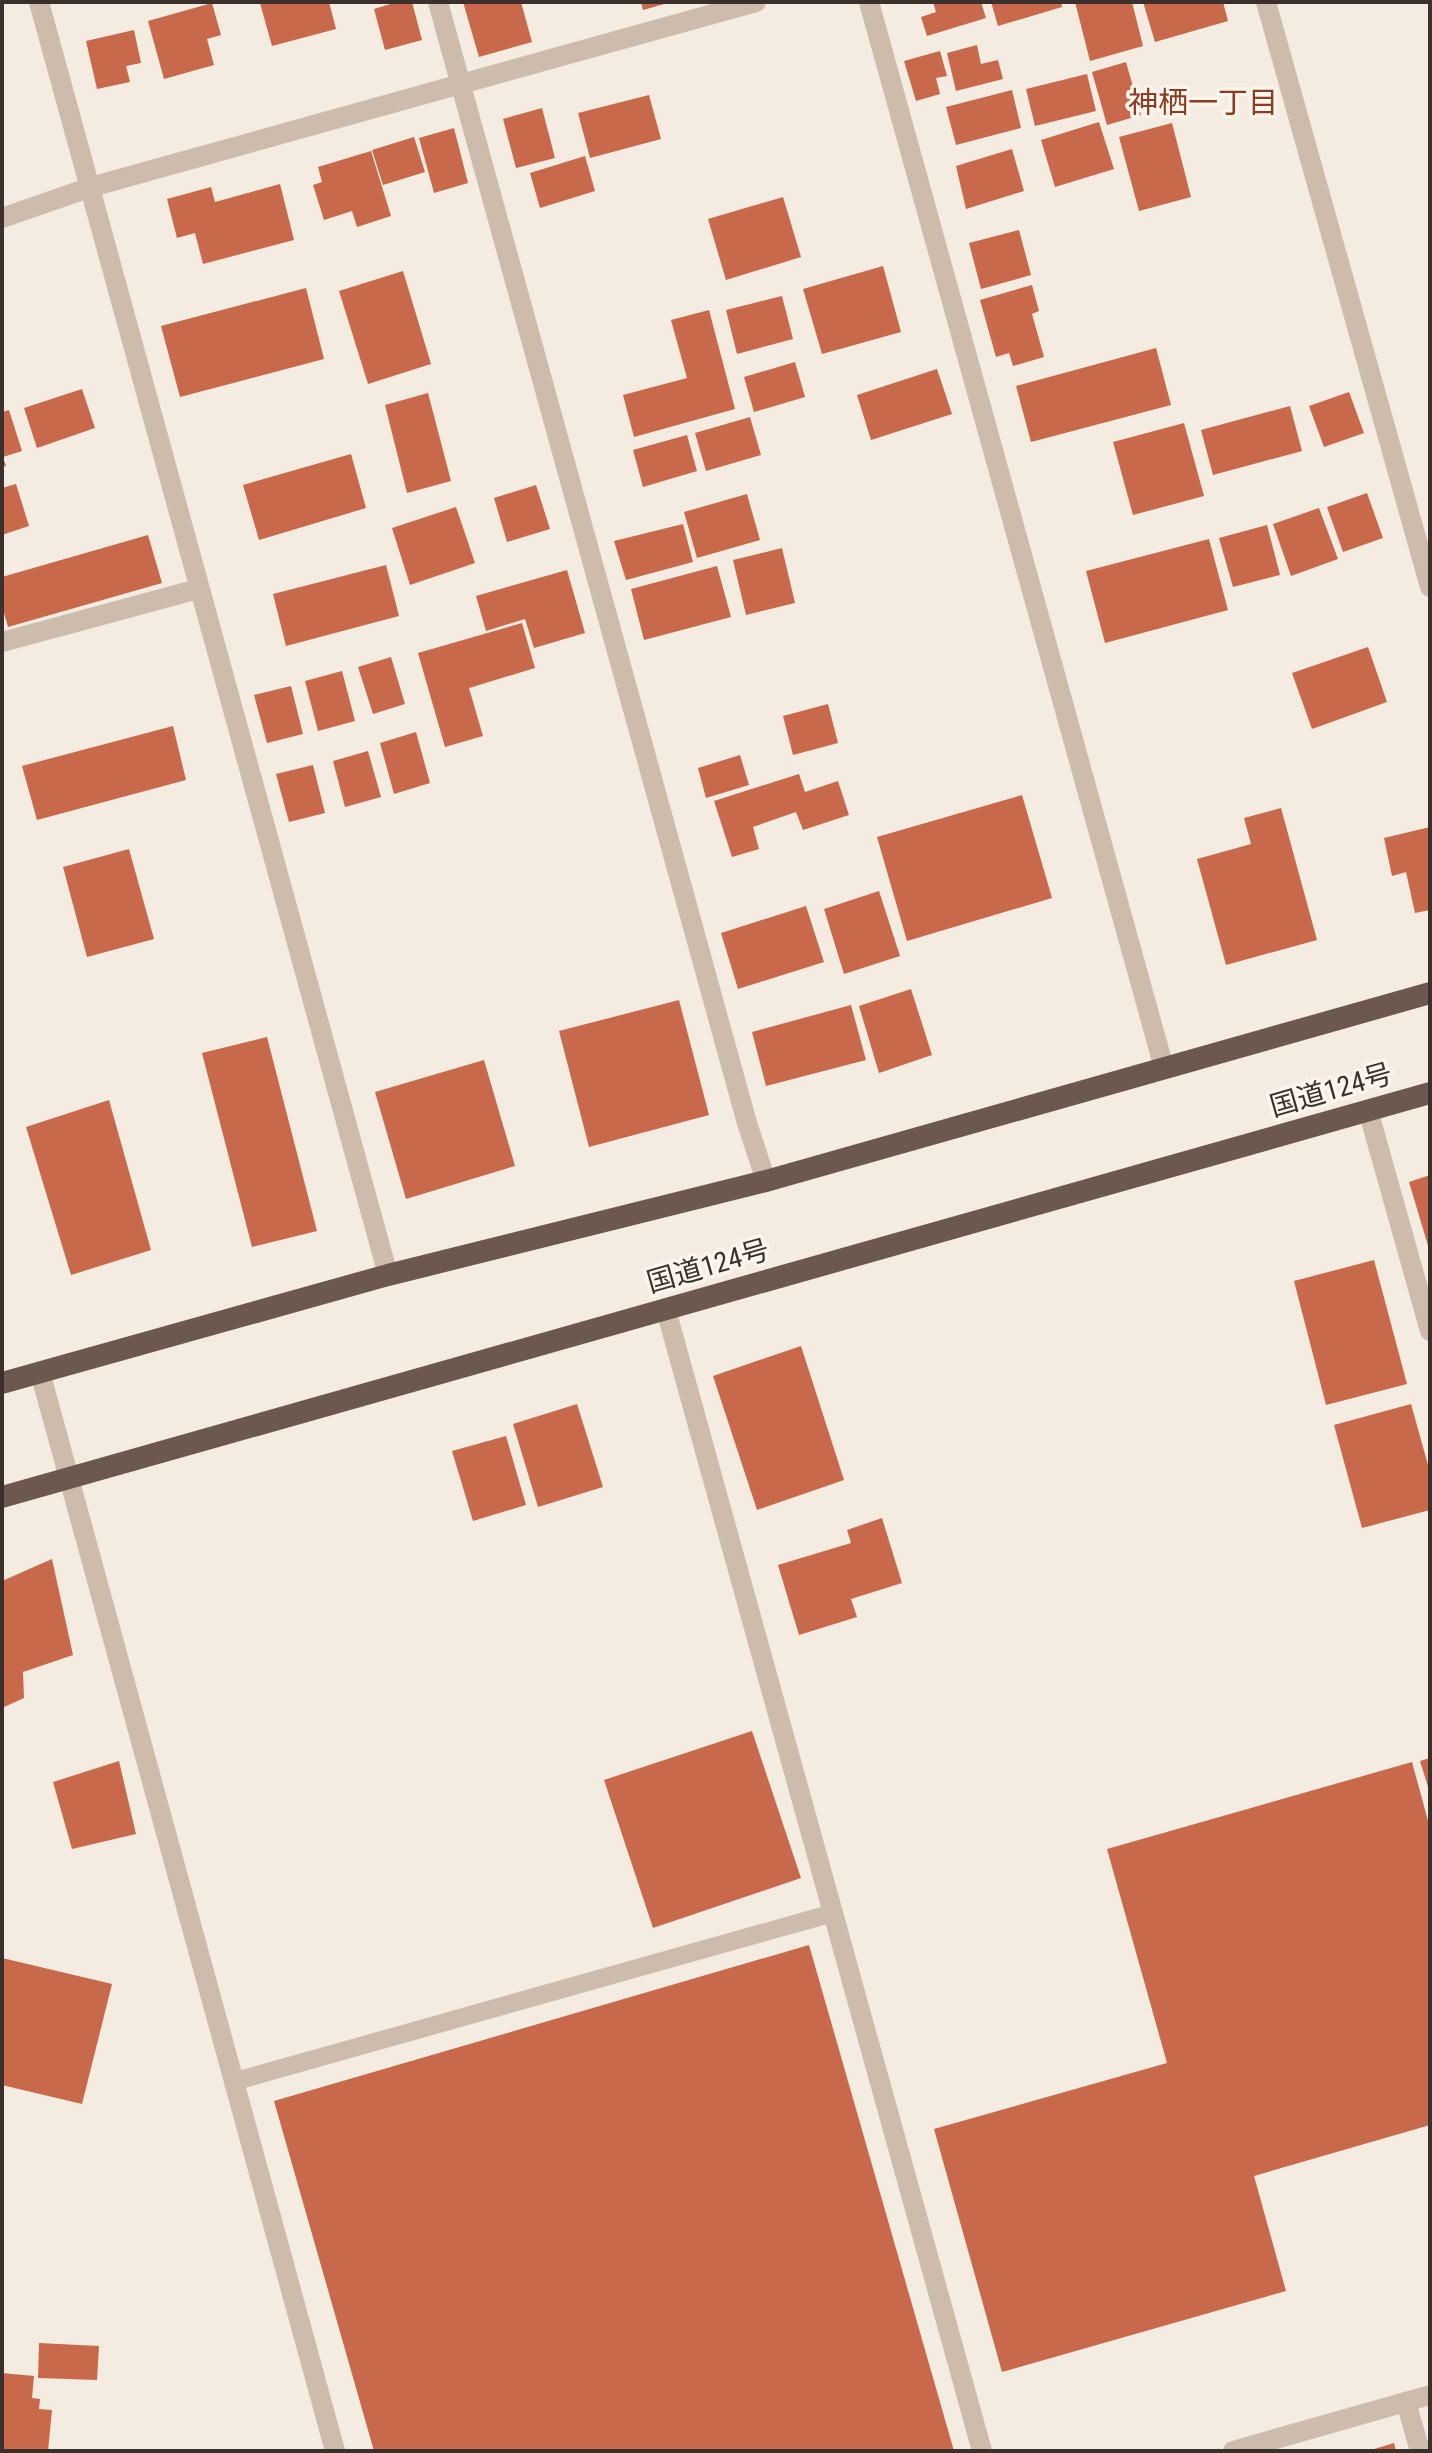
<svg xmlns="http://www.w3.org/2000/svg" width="1432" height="2453" font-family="'Roboto Condensed','Noto Sans JP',sans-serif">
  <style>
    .building { fill: #c8694b }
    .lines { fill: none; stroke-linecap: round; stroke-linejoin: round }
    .service { stroke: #cdbbac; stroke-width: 18 }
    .minor { stroke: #cdbbac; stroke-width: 20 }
    .tertiary { stroke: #cdbbac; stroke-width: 20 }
    .trunk { stroke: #6c584f; stroke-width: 22 }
    .labels { text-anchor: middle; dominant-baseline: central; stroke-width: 7; stroke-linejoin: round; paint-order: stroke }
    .street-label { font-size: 28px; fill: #3b302b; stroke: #fbf5ee }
    .neighbourhood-label { font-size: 30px; fill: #8c3b22; stroke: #fbf5ee }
  </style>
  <rect width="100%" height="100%" fill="#f4ebe1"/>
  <path class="building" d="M329 2 336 29 272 46 260 3Z
    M397 2H412L422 40 385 50 374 9Z
    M463 2H521L532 42 479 57Z
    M641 2H668V3L643 10Z
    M933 2H981L986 18 927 36 921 17 936 12Z
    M991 2H1061L1062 7 998 26Z
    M1075 2H1132L1143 46 1090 61Z
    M1143 2H1223L1228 21 1155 42Z
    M212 3 221 35 207 39 214 65 164 79 148 21Z
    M134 30 141 63 126 66 130 82 97 89 86 41Z
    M977 45 981 64 998 60 1003 79 956 91 947 53Z
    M940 51 947 76 936 78 940 94 916 101 904 61Z
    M1126 62 1141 115 1107 125 1092 72Z
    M1087 74 1096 111 1035 126 1026 89Z
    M1012 90 1021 128 956 145 946 107Z
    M649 95 661 139 590 158 578 113Z
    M542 108 555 158 516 168 503 119Z
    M1099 122 1114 169 1055 187 1041 140Z
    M1172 123 1191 197 1139 211 1119 137Z
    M454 128 468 183 434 193 419 138Z
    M414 137 425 172 383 185 372 150Z
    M1012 149 1024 191 966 209 956 166Z
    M371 151 391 216 357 227 352 211 324 220 313 185 322 182 318 167Z
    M585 156 595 191 540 208 530 173Z
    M280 184 294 240 203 264 195 233 177 238 167 199 211 187 215 202Z
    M783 197 801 257 726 280 708 219Z
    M1019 230 1031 275 981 289 969 243Z
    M883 266 901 332 822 354 803 289Z
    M403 271 431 364 368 384 339 291Z
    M1032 285 1039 311 1032 314 1044 357 1013 366 1009 353 996 357 980 300Z
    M306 288 324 359 180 397 161 326Z
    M782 296 793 339 737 354 726 310Z
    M709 310 735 409 634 437 623 395 687 378 671 320Z
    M1156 348 1171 405 1031 442 1016 386Z
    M795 362 805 397 754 412 744 377Z
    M937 369 952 414 871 440 857 395Z
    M82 389 95 428 37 448 24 408Z
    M1349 392 1364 433 1324 447 1309 406Z
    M428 393 451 481 407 493 385 405Z
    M1290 406 1302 451 1213 475 1201 430Z
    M9 410 22 451 3 457 6 466 2 467V412Z
    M750 417 761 455 706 471 695 433Z
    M1184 423 1204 496 1133 515 1113 442Z
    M687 435 697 471 643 487 633 450Z
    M351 454 366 508 259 540 243 485Z
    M16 484 29 526 2 535V488Z
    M536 485 550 529 507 542 494 498Z
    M1367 493 1383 538 1343 552 1327 507Z
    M747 494 760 540 697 558 684 512Z
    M456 507 475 563 410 585 392 528Z
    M1319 508 1338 559 1291 576 1273 524Z
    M683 524 693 562 626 580 614 541Z
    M1267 525 1280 575 1233 587 1219 538Z
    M148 535 162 583 8 627 2 606V577Z
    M1209 539 1228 610 1105 643 1086 571Z
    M782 548 795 603 746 615 733 560Z
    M386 565 399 616 286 646 273 594Z
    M717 566 731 617 644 640 631 589Z
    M567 570 585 633 534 648 525 619 486 631 476 596Z
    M522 623 535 668 469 688 483 736 445 747 418 653Z
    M1368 647 1387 702 1312 729 1292 673Z
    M391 657 405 704 373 714 358 667Z
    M342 671 355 721 318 731 305 681Z
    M291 686 303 734 267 743 254 695Z
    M828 704 838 743 793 755 783 716Z
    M173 726 186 780 37 820 22 766Z
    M416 732 430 783 394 794 380 743Z
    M368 751 381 797 345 807 333 761Z
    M740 755 749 785 706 798 698 768Z
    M313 765 325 813 289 822 276 774Z
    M799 774 805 792 838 781 849 815 803 830 796 812 753 827 759 849 732 857 714 801Z
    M1022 795 1052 898 907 941 877 837Z
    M1281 808 1317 940 1226 965 1197 859 1251 844 1244 818Z
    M1430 827V910L1415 913 1406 872 1392 876 1384 838Z
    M129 849 154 939 87 957 63 867Z
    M879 891 900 956 844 974 824 909Z
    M806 906 824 962 738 989 721 933Z
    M911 989 932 1055 879 1073 859 1006Z
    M679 1000 709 1115 589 1147 559 1031Z
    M851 1005 866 1060 766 1086 752 1032Z
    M267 1037 317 1231 252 1247 202 1053Z
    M484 1060 515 1166 406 1199 375 1092Z
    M109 1100 151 1250 71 1275 26 1127Z
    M1430 1175V1249H1429L1409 1182Z
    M1374 1260 1407 1384 1326 1405 1294 1281Z
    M801 1346 844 1480 757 1510 713 1376Z
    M577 1404 603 1487 538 1507 513 1424Z
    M1411 1404 1430 1472V1510L1362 1528 1334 1425Z
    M506 1436 526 1505 473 1521 452 1451Z
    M882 1518 902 1583 851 1599 857 1617 799 1635 778 1565 851 1543 847 1530Z
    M52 1559 73 1655 23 1672 24 1698 2 1708V1581Z
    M752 1731 801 1878 653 1928 604 1780Z
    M1430 1758V1790H1429L1420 1761Z
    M119 1761 136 1834 72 1849 53 1782Z
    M1412 1762 1430 1828V2125L1254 2176 1286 2291 1002 2372 934 2129 1167 2063 1107 1849Z
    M809 1945 954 2451H374L274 2101Z
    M2 1958 112 1984 82 2104 2 2085Z
    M39 2343 99 2346 97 2380 38 2378Z
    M2 2373 34 2376 32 2398 40 2399 39 2409 52 2410 48 2451H2Z
    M1394 2443 1396 2451H1371V2450Z"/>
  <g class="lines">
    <path class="service" d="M236 2081 833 1913"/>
    <path class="minor" d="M438 2 747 1123 766 1181
      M869 2 1164 1068
      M1266 2 1430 587
      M2 642 198 589
      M1368 1110 1430 1331
      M666 1310 982 2451
      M1406 2402 1420 2451"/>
    <path class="tertiary" d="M39 2 388 1275
      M2 218 91 187 756 2
      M40 1372 335 2451
      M1233 2451 1430 2395"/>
    <path class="trunk" d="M2 1383 388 1275 766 1181 1430 993
      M2 1497 1430 1093"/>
  </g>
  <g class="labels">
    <g class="street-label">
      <text transform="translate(1331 1090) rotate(-16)">国道124号</text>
      <text transform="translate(708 1266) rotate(-16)">国道124号</text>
    </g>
    <g class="neighbourhood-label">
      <text x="1203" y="102">神栖一丁目</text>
    </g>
  </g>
  <rect width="1432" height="2453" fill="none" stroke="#3b302b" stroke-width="8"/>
</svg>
